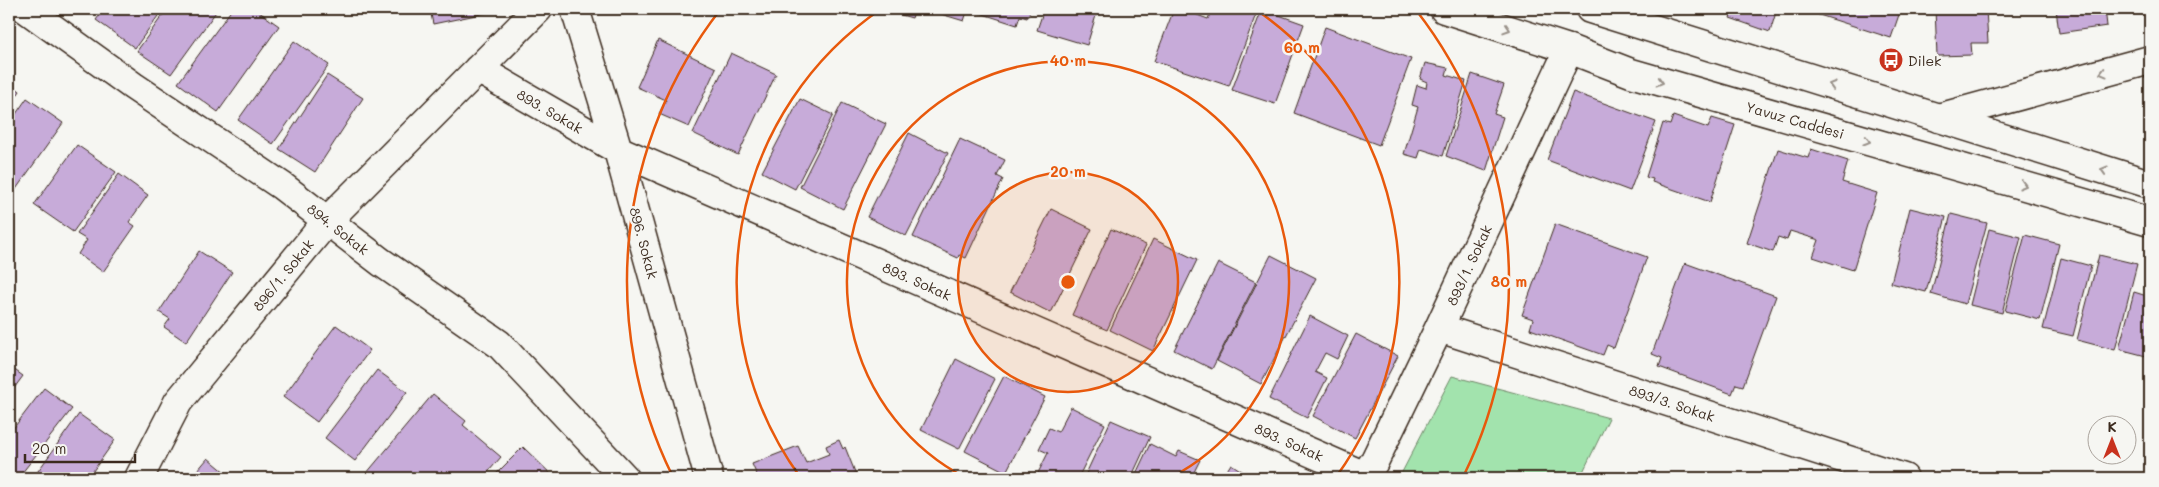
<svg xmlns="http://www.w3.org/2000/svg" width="2159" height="487" font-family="Mali,sans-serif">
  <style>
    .green { fill: #a2e3ad; stroke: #6e8666 }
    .building { fill: #c7abd9; stroke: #3b2a1e }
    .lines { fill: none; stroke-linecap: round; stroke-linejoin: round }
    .minor-casing { stroke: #3b2a1e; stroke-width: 31 }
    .secondary-casing { stroke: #3b2a1e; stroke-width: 31 }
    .minor { stroke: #f6f6f2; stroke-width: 28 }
    .secondary { stroke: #f6f6f2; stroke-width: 28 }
    .oneway { stroke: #989088 }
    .ring { fill: none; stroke: #e8590c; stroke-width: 2.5 }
    .labels { text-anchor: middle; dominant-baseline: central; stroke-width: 5; stroke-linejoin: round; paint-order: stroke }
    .poi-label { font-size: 14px; fill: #3b2a1e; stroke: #f6f6f2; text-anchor: start }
    .street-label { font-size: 14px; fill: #3b2a1e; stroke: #f6f6f2 }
    .centre { fill: #e8590c; stroke: #f6f6f2; stroke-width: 2.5 }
    .ring-label { font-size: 15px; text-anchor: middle; font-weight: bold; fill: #e8590c; stroke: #f6f6f2; stroke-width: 5; stroke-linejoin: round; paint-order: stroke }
  </style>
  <rect width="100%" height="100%" fill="#f6f6f2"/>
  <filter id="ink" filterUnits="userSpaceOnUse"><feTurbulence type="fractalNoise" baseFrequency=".02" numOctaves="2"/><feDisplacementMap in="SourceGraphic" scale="10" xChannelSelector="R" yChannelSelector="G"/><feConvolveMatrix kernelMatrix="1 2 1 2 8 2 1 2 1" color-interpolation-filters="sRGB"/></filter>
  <g filter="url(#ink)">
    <path class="green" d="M1452 376 1609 418 1580 478H1399Z"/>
    <path class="building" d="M104 9H163L135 48 96 20Z
      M167 9H218L171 74 137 51Z
      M232 9H255L279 26 218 112 178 83Z
      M430 9H500V10L433 24Z
      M900 9H915L912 18 898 14Z
      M932 9H976L974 14 967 12 964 21 931 11Z
      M981 9H1031L1027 18 1020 16 1017 25 980 13Z
      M1044 9H1098L1087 45 1037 30Z
      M1174 9H1181L1208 19 1212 9H1258L1229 86 1154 61Z
      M1262 9 1304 24 1275 104 1232 90Z
      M1733 9H1777L1770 32 1730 18Z
      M1814 9H1901L1891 38 1813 13Z
      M1935 9H1986L1988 43H1971L1972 55 1937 56Z
      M2056 9H2105L2107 26 2059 33Z
      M1325 27 1411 59 1379 145 1294 113Z
      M658 40 716 68 689 127 659 114 666 100 637 87Z
      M294 41 329 65 273 144 238 120Z
      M731 53 776 74 738 155 693 133Z
      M1425 63 1448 68 1446 75 1466 81 1443 156 1421 149 1418 158 1404 154 1418 107 1412 105 1417 85 1426 88 1427 82 1420 79Z
      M1472 74 1504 85 1494 114 1503 117 1486 171 1446 156Z
      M327 75 363 98 315 172 279 149Z
      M9 83 20 91 9 107Z
      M1573 92 1656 122 1630 191 1547 160Z
      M27 98 63 123 9 199V124Z
      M800 99 833 115 795 189 762 172Z
      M842 103 886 124 843 209 800 187Z
      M1673 116 1708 128 1712 118 1735 125 1710 202 1652 182 1653 179 1646 177 1663 123 1670 125Z
      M909 133 948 153 906 236 867 217Z
      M960 139 1005 160 997 176 1003 179 966 258 959 255 958 258 913 237Z
      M77 145 116 172 73 232 34 205Z
      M1778 149 1808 158 1811 149 1848 161 1842 182 1877 193 1853 270 1813 257 1819 240 1790 231 1787 240 1778 237 1773 252 1747 243Z
      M119 174 148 195 129 222 135 226 103 272 78 254 87 240 77 234Z
      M1910 208 1946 217 1926 292 1891 283Z
      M1051 209 1092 229 1051 313 1010 292Z
      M1951 214 1987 223 1965 304 1931 294Z
      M1555 224 1647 257 1614 348 1607 345 1603 355 1530 329 1533 319 1522 315Z
      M1111 229 1146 245 1107 330 1072 315Z
      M1989 229 2021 237 2002 313 1970 305Z
      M2025 235 2059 244 2040 320 2005 311Z
      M1153 239 1197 260 1153 351 1110 330Z
      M199 251 232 272 186 342 164 327 170 319 159 312Z
      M1271 255 1316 278 1261 384 1217 361Z
      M2099 255 2137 264 2115 350 2077 340Z
      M2061 258 2091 266 2073 336 2043 329Z
      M1218 263 1256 282 1212 369 1174 350Z
      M1685 263 1776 296 1743 386 1736 384 1732 394 1659 367 1662 358 1652 354Z
      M2134 292 2150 297V357L2119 349Z
      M1310 316 1348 336 1337 359 1325 353 1315 372 1327 378 1307 418 1269 399Z
      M336 325 370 350 317 422 283 397Z
      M1356 334 1398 356 1355 438 1313 416Z
      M956 359 995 379 959 449 921 430Z
      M9 366 23 376 9 395Z
      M377 370 407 392 355 461 325 438Z
      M1004 376 1045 397 1006 472 965 451Z
      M44 388 72 409 18 478H12L9 476V434Z
      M433 394 466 421 463 425 501 457 483 478H371L366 474Z
      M1071 407 1105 424 1078 478H1043L1037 475 1048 453 1039 449 1049 428 1058 432Z
      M79 414 115 440 88 478H33Z
      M1111 420 1150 437 1131 478H1084Z
      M839 440 843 449 845 447 857 477 758 478 752 464 798 446 806 463 829 454 826 446Z
      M1150 444 1176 457 1179 451 1200 460 1191 478H1134Z
      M523 447 555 478H492Z
      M208 458 232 478H191Z
      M1231 464 1245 473 1246 471 1257 478H1222Z"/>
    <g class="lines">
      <defs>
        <path id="minor" d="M26 9 133 86 282 186 381 262 499 344 625 478
          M575 9 618 150 709 478
          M478 69 618 150 1365 476
          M1439 328 1904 478
          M139 478 178 402 327 221 538 9
          M1363 478 1374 462 1439 328 1569 49"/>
        <path id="secondary" d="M1444 9 1569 49 1631 73 2150 222
          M1590 9 2150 184
          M1938 118 2150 60"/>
      </defs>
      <use href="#minor" class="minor-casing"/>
      <use href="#secondary" class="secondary-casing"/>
      <use href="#minor" class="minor"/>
      <use href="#secondary" class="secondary"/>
    </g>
    <defs><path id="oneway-chevron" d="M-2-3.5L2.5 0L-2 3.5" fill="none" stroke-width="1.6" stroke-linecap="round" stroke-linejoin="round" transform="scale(1.25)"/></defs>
    <g class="oneway">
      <use href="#oneway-chevron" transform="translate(1507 29) rotate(18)"/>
      <use href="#oneway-chevron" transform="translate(2103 73) rotate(165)"/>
      <use href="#oneway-chevron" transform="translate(1660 82) rotate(16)"/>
      <use href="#oneway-chevron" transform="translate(1832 85) rotate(-163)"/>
      <use href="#oneway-chevron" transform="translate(1867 141) rotate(16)"/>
      <use href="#oneway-chevron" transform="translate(2104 170) rotate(-163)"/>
      <use href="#oneway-chevron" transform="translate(2023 185) rotate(16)"/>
    </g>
  </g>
  <circle cx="1068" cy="282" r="110" fill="#e8590c" fill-opacity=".12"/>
  <g class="ring">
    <circle cx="1068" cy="282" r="110"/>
    <path d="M966 478A221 221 0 1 1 1170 478"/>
    <path d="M800 477A331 331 0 0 1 881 9M1255 9A331 331 0 0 1 1336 477"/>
    <path d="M672 475A441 441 0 0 1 720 10M1416 10A441 441 0 0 1 1464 475"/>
  </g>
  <defs>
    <symbol id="bus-disc" viewBox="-11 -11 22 22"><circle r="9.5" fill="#c8321e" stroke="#f6f6f2"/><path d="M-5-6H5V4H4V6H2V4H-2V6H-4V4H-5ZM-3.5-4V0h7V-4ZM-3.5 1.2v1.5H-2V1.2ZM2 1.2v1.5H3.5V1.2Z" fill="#fff"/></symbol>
  </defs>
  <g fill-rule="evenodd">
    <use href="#bus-disc" x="1877" y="46" width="28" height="28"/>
  </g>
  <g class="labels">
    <g class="poi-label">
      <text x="1908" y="60">Dilek</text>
    </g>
    <g class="street-label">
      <text transform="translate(550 111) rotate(30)">893. Sokak</text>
      <text transform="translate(1795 120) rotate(16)">Yavuz Caddesi</text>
      <text transform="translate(338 229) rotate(38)">894. Sokak</text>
      <text transform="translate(644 243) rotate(75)">896. Sokak</text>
      <text transform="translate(1469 265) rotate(-65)">893/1. Sokak</text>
      <text transform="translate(283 275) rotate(-51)">896/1. Sokak</text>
      <text transform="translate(917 281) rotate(24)">893. Sokak</text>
      <text transform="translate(1672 403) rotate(18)">893/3. Sokak</text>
      <text transform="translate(1289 442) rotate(24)">893. Sokak</text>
    </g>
  </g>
  <circle cx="1068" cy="282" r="8" class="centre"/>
  <g class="ring-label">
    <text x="1302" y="53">60 m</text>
    <text x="1068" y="66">40 m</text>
    <text x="1068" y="177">20 m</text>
    <text x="1509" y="287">80 m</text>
  </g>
  <rect width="2159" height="487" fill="none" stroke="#f6f6f2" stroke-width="30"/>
  <rect x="15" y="15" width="2129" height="457" fill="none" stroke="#3b2a1e" stroke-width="2" filter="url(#ink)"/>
  <g transform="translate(2112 440)"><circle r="24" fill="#f6f6f2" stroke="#aba49d"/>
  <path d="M0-4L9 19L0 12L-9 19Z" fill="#c8321e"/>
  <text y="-8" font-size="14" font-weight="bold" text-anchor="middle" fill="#3b2a1e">K</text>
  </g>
  <path d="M25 454v8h110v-8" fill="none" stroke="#3b2a1e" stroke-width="2.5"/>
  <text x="32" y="454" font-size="15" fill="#3b2a1e" stroke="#f6f6f2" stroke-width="4" paint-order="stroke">20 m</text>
</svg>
